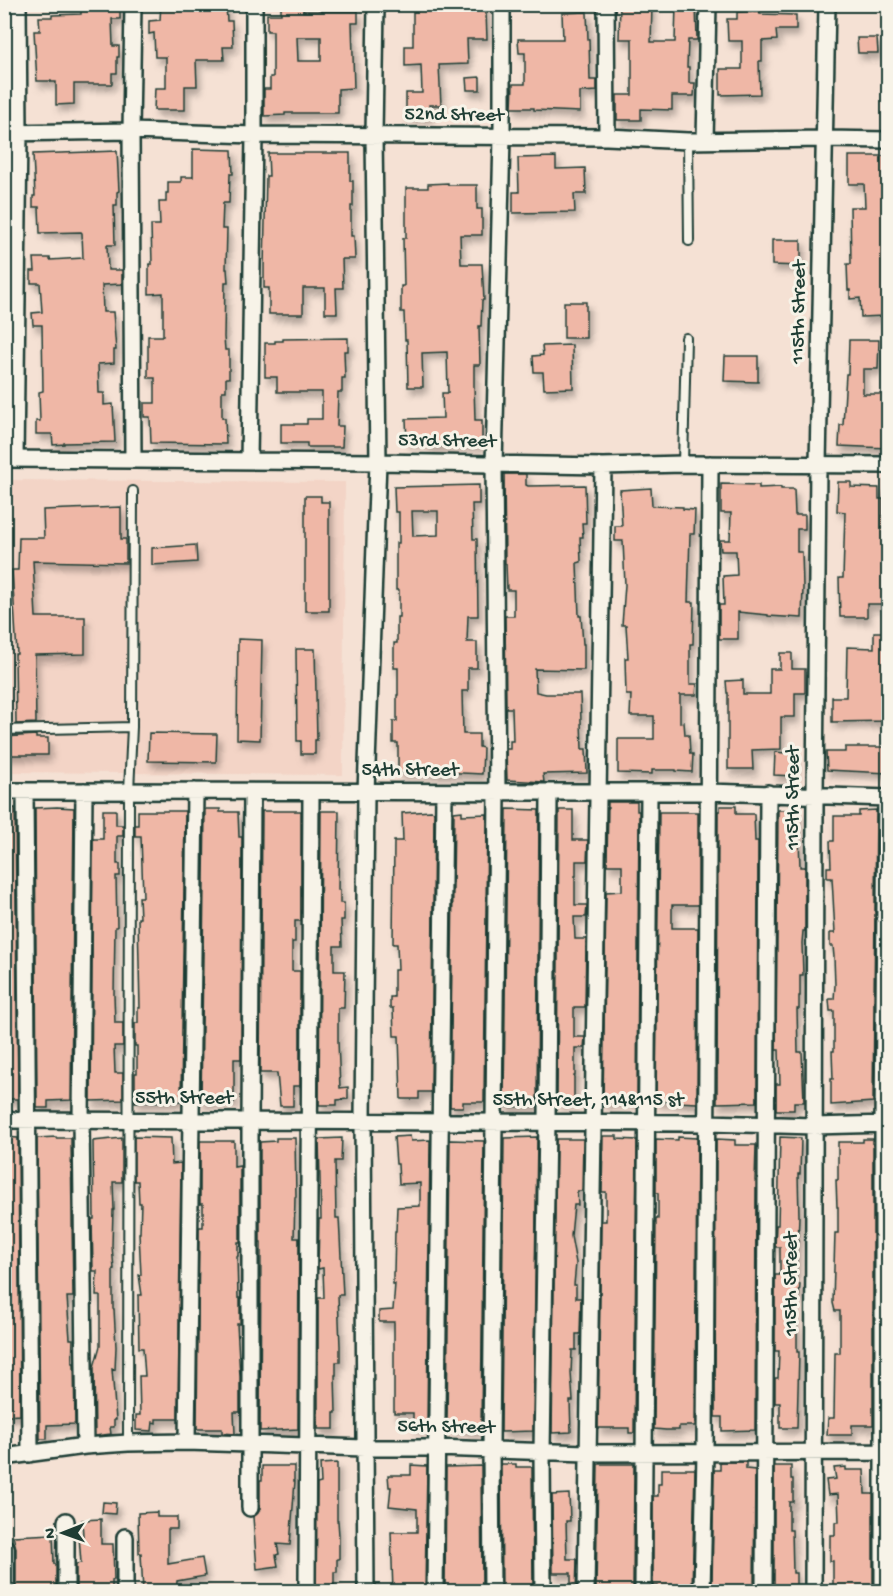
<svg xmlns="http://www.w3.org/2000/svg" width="893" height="1596" font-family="'Gochi Hand',sans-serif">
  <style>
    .built { fill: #f3d4c6 }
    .building { fill: #efb7a6; stroke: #1f3d34; stroke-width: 1.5; fill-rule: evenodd; filter: url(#shadow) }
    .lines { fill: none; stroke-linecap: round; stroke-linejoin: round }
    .lane-casing { stroke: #1f3d34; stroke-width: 12 }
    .street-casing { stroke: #1f3d34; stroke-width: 20 }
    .lane { stroke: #f7f3e8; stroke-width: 8 }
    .street { stroke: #f7f3e8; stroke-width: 15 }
    .labels { text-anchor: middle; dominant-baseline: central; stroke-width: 6; stroke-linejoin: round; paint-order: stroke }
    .street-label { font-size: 20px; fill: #1f3d34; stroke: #f7f3e8 }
  </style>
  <defs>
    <filter id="shadow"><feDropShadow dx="3.5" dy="6" stdDeviation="3" flood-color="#0004"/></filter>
  </defs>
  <rect width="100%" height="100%" fill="#f5e1d4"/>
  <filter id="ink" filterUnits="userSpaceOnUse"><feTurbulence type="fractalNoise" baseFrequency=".0167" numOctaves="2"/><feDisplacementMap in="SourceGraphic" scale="12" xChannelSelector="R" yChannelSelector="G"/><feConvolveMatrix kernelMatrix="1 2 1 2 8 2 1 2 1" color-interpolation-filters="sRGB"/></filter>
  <g filter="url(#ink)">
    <path class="built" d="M5 480 345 482 343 775 5 772Z"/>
    <path class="building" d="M81 4H120V19H112L113 46H119V57H117V73H112V84H74V104L56 105V82H51V81H37L34 31H40L39 17H52V15L81 14Z
      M161 4 226 5 227 21H232L233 47H223L224 60H196L197 86H185V110H154L155 88H166V57H155L154 33 149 34V21L160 20Z
      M281 4H303V11H358V23H352L354 88 338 89V113H285V115L264 116V89H270V77H273V31H267V14H281ZM297 37H321V61H298Z
      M413 4H485V12H486L487 39H467L468 64 439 65 441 105H429L430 116 406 117V93H422L421 65 405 66V46H413Z
      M620 4 652 6 651 42H675L676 4H696L697 40H688L687 67H689V83H695L694 96H672V110L641 109V120H617V95H632V39H619Z
      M760 11V14L796 15V30H776L777 40 762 41V61H759L760 94 720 95V69H742V41H728L727 19H737V12Z
      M587 12 588 39H589L590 80H597V91L580 92V112L534 110V108H512L513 84H525V53H519L518 39H563L562 13Z
      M857 38H877L878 53H858Z
      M480 77V90H467L466 78Z
      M193 149 232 150 233 174H230L229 203H223L222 229H227L226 269H227L228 282H225L224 337 225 350H229V378H226V391H222V418H225L226 444 151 443 150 417H144V403H155V378H148V336H163V293L149 294V264H152L151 225H160L159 202H166V193H168V182H181V177H193Z
      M117 151 119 191 117 192V205H114L115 245H107L108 270H122V284L102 285 103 312H113L116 350H114V363L98 364 99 393H104V405L113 404 115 442 64 443V444L53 445 52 434H36V421H40L39 392 43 391 42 325H33L32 313 42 312 40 283H31V271H35L34 258H50V260L83 258 82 233 81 232 40 233 39 207H33V196H35L33 154Z
      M268 153H350V181H353V206H351V236H354L355 259H342L343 288H336L337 313H325V288H303V314H269V288H264V266L266 176H269Z
      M849 156H888V289H884V316L861 317 860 298 850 299V290H848L847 264H851L850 207H865L864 184H849Z
      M556 157V169L585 168 586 194H574L575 212 513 213V192H519L518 158Z
      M448 183V185H477V209H482V235H460L461 264H482L484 300H482L481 326H479L480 365H474V385L475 420H482V444L427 447V442H407L406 419 443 418 442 393H448L447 352 422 353 423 387H408L407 340H405L404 312H401V286H404L403 238H406V188H428V184Z
      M772 240H801V266L772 265Z
      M564 302H586V338H564Z
      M348 338V351H344L345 378H342V392H338L337 426H343L342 447H307V443H281V424H307V419H322V392H277V377H265V343H275V341H283V339Z
      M849 340H879L878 369H863V394H888V448L839 446 840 425H843L846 374H848Z
      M572 345 573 388 544 389 543 372H534L533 356 543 355 542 346Z
      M725 356H758V382L724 381Z
      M504 474H526V485L528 486 585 485 586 523H582L583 537H580L581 562 577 563 579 616H581L583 644H584V670L535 669 536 692 546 694H580L582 749H586L587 773 543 774 544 782 507 780 506 749H510V741H513L512 708H506L505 616H514V590H507L506 564H505Z
      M838 482H851V487L879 488V499H883V517H888V604H867V617H840L839 578H843L845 512 837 511Z
      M721 484 759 485V488L781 487V489H794L795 515H805V529H797V552H802L803 587 802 618 768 616V615L738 612V639H719V605H724L723 576 737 575 736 551H721L720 540H730L731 513H721Z
      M479 485V504H472L473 539H477L478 616H468L467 642H477V668H468V691H462L463 734H479V747L483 748 482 774 441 772 398 773V743H393V721H397V695H398V668H394V643H397V617H399V590H396V543H399V512H395L394 487ZM412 511H438V535L413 536Z
      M651 488 652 506 683 507V509L695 510 694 534H690L688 602H694L693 644H690V684H697L696 695H680V723L684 722 685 735H689L690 754H693L692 772 676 771V770H652V774L618 773V739H654V716H630L631 695H626L625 658H628L626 625H622L625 585 623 541H615V526H622L620 490Z
      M305 496H321V502H329V611H305Z
      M121 507V539H126V563L33 561 36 617H85V654L35 655 36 723 16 724 15 654H17L12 570H18L19 538H44L43 510Z
      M196 545 197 562 152 565V548Z
      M874 632H888V721L832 722V697H846L847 647 874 648Z
      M238 639 262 640 260 740 237 739Z
      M296 649H315L317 740H315V754H301V741H297Z
      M780 653H792V669H805V693H795V717H781V749L752 750 753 769H728V693H727L726 681 743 680V694H770V669H780Z
      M149 733 217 734 216 762 148 761Z
      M36 735V738H48V755H4V737Z
      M845 747H888V773L827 770 826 752H845Z
      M775 752 795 754 794 776 774 775Z
      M608 802H637V811H639L637 1101 603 1103 606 892 622 891V865H607Z
      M720 806H736V814H754L755 841H758L757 1102 717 1103 718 811H720Z
      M57 807 74 808 71 1100 48 1101V1108H37L35 808Z
      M4 808H15L18 1099H4Z
      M205 809H220V812H238L239 837H242L241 1059H234V1102H201Z
      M507 809 539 810 537 1106 504 1107Z
      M103 810H116V825H123V836H117V864H120V876H116L117 927H115L114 995 115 1023H123V1046H114L115 1073H123V1100L91 1101 93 839H103Z
      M559 810H573V840H588L587 861H576V876H575V905H587L586 917H574L575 939H586L585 1007H574V1037H585L584 1048H575V1076H574V1103H557Z
      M778 810H798L800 867H805V931H803L802 943 803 975H800V996H799V1009H797L798 1052H802L804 1102H794V1110H776V1084H780L779 1050H776Z
      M876 810 873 1102 831 1105V1079H833L832 1051H834V1011H830L829 999H834L835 985 834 957 833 946H830V933H835L832 878H827V867H831L830 841H834V816H859V811Z
      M138 811H185L181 1101 135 1102V1073H137V1046H135V1023H138V1008H140L138 918H140L139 897H143L141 836H135V825H138Z
      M262 811H301V921H295V942H292V971H300V1086H293V1106H280L277 1073H260Z
      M321 811H339L338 890H340V903H344V920H341L342 946H334V971H345L344 1008H338V1041L340 1088 348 1087V1099L337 1100V1105H319Z
      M431 811 434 812 431 1092H419V1099H401L399 1036H394L393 1008H390V997H394V970H398L397 944H393L394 841H403L402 813Z
      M462 811V815L487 814 484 1102H463V1107H450L454 812Z
      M659 812H698V905H672V928H698L697 1103 656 1101Z
      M410 1136 411 1141 430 1140 427 1427 413 1428V1413H394V1322H379V1311L393 1310 395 1284H393V1272H394L395 1231H396L397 1207 420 1206V1183L399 1184 398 1164H396L394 1137Z
      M603 1136H617V1139L637 1140 634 1433H629V1428H598L601 1221H606V1192H602Z
      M4 1137 18 1138 20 1415 4 1416Z
      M56 1137V1138H71L73 1297H67L70 1339H73L72 1363H74L75 1424 47 1425V1439H40L37 1138Z
      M134 1137 171 1138 172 1164 181 1163 178 1419H156V1423L153 1422 152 1431 136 1430V1415H140L139 1376H145L143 1348H139L138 1295H142L139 1275H141L139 1233H140L141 1203H139L138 1181H134Z
      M537 1137 533 1431 501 1432 504 1138Z
      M678 1137 697 1138 695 1426H679V1430H666L654 1429 656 1219H658V1193H656V1139L678 1140Z
      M780 1137 801 1138 800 1174H798L799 1216 798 1242H797L796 1284H800L799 1296H795L794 1325H797V1352H799L797 1428H780V1403H775V1378H778L779 1351H775V1275H780V1247H775L776 1225H778Z
      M122 1138V1182H113L114 1210H113L112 1246 114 1269H113V1309H114L116 1347 115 1370 112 1369 116 1420H114V1427H110L111 1434 95 1436 94 1367 100 1346V1296H96L97 1271H93L92 1219H94L93 1141Z
      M276 1138H295L296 1197H295L294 1238H299L298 1429 260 1431 261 1242H260V1142L276 1141Z
      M342 1138 341 1161H335L336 1218H339L343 1295H338L340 1346V1362H336V1375H335L336 1413H334V1429H318V1298H324L323 1268 318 1269 319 1219H321L319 1139Z
      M556 1139H583L582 1191H577L578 1205H574L571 1236 576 1263 574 1285H576V1298H581L580 1334H576V1350H572L571 1373 573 1401H570L571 1432 552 1433Z
      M716 1139 735 1140V1145H756L755 1181H756L755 1430 722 1431V1417H715Z
      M863 1139H873V1425H852V1435H827L828 1418H834L835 1353H840V1311H835L833 1303 835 1233H838V1207H837L836 1180H838V1142H863Z
      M450 1140 484 1141 481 1431H466V1428L449 1429 448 1426H447Z
      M200 1141H234V1167L240 1166V1242H238V1256H237L238 1298H240V1324H237L240 1377V1412H234L235 1434 222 1433V1429H197L199 1227H203V1204H200Z
      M720 1462H746V1469L755 1470 754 1592H716V1585H712L714 1470H720Z
      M337 1463V1521H338L339 1535V1559H337V1572H334V1585H331V1592H316L317 1484 321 1483 320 1464Z
      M501 1464H516V1467H532L533 1592H502Z
      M598 1464H634L633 1592H596Z
      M411 1465 427 1466 425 1592H393L391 1532H417V1509L389 1506 391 1487H389L388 1475H411Z
      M262 1466H294V1481H295L290 1545 277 1544 279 1554 276 1555 278 1566 257 1569 253 1517 258 1513 260 1509V1480H262Z
      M481 1466 482 1592H445L446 1467Z
      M774 1466H791V1479H793V1502H789V1530H792L793 1573H796V1585H790V1592H774Z
      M846 1467V1470H864L865 1494H873V1592H837V1587H833V1561H830V1535H835V1522H839L838 1494 828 1495 826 1480 836 1479 834 1468Z
      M661 1469H695L692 1591 658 1592V1586H653V1496H658V1484H661Z
      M569 1494 570 1521H566L567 1559H577L576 1592H571V1573H553L552 1495Z
      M103 1502 116 1503 115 1514 102 1513Z
      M157 1512V1517H177V1529H168V1564L202 1558 205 1576 177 1581 176 1592H143L141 1553H139L138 1513Z
      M101 1519V1544H113L114 1580H112V1592H76V1564L81 1563 79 1536H83L82 1520Z
      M53 1534 54 1564H56V1592H36V1590H33L34 1588H16V1548L13 1536Z"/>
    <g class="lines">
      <defs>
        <path id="lane" d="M688 141 689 241
          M683 464 686 338
          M4 730 132 727 133 491
          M128 1443 129 791 132 727"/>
        <path id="street" d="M606 4 607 137
          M4 133 131 131 254 135 607 137 688 141 825 139 888 140
          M705 140 708 4
          M4 459 378 462 603 466 683 464 888 465
          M15 459 19 133 18 4
          M133 460 131 131 133 4
          M249 461 254 135V4
          M4 791 708 792 888 798
          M25 791 30 1454
          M84 791 81 1120 85 1446
          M4 1120 707 1123 814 1126 888 1124
          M187 1442 195 791
          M4 1457 85 1446 128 1443 187 1442 364 1448H436L587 1453 888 1452
          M250 1508V1121L252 792
          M66 1521V1592
          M6 1548V1592
          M307 1584 311 792
          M125 1592V1537
          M366 1592 363 1121 366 792 378 462 374 136 376 4
          M435 1592 444 792
          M492 1592 491 1449 497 792 494 465 502 137V4
          M543 1592 542 1452 547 1122 549 792
          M586 1592 603 466
          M643 1592 649 792
          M702 1592 705 1453 710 464
          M764 1592 768 793
          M813 1592 815 795 818 464 827 4
          M883 1592V1124L886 798"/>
      </defs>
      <use href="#lane" class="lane-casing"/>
      <use href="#street" class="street-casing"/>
      <use href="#lane" class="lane"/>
      <use href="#street" class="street"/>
    </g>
  </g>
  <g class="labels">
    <g class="street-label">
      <text transform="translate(454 116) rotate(1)">52nd Street</text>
      <text transform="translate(800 312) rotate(-89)">115th Street</text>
      <text transform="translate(447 442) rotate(1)">53rd Street</text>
      <text x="410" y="771">54th Street</text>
      <text transform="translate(794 798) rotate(-90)">115th Street</text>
      <text x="184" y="1099">55th Street</text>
      <text x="588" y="1101">55th Street, 114&amp;115 st</text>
      <text transform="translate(792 1284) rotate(-90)">115th Street</text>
      <text transform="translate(446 1428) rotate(1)">56th Street</text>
    </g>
  </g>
  <rect width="893" height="1596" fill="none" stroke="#f7f3e8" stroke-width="24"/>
  <rect x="12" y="12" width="869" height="1572" fill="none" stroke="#1f3d34" stroke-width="2" filter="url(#ink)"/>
  <g transform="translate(63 1533) rotate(269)" stroke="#f7f3e8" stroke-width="4.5" paint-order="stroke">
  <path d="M0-4.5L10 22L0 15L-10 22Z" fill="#1f3d34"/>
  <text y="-9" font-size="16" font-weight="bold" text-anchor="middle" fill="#1f3d34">N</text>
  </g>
</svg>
